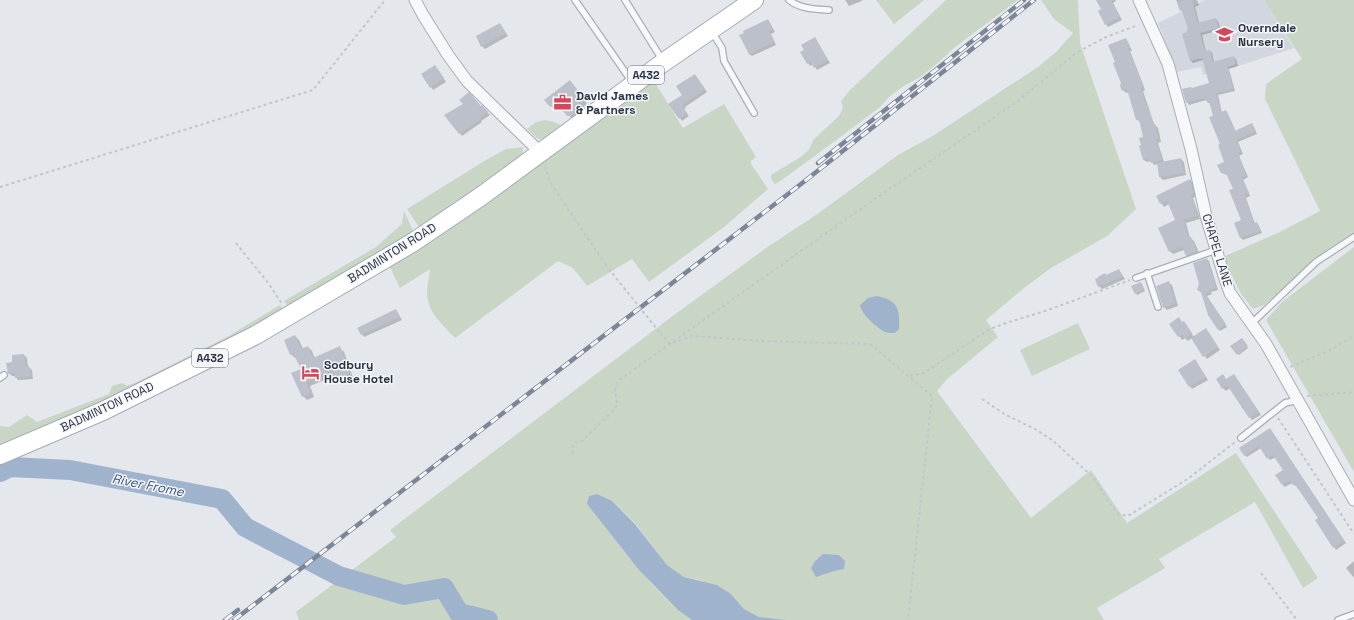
<svg xmlns="http://www.w3.org/2000/svg" width="1354" height="620" font-family="'Space Grotesk',sans-serif">
  <style>
    .built { fill: #d2d6de }
    .green { fill: #c9d6c5; fill-rule: evenodd }
    .water { fill: #9fb4cc }
    .shadow { fill: #0003 }
    .lines { fill: none; stroke-linecap: round; stroke-linejoin: round }
    .river { stroke: #9fb4cc; stroke-width: 20 }
    .building { fill: #bbc0ca }
    .service-casing { stroke: #a9aeb7; stroke-width: 8 }
    .minor-casing { stroke: #a9aeb7; stroke-width: 13 }
    .primary-casing { stroke: #a3abb8; stroke-width: 20 }
    .path { stroke: #c2c5cb; stroke-width: 2; stroke-dasharray: 3 3; stroke-linecap: butt }
    .service { stroke: #f7f8fa; stroke-width: 5.5 }
    .minor { stroke: #f7f8fa; stroke-width: 11 }
    .primary { stroke: #fff; stroke-width: 18 }
    .rail-casing { stroke: #7d8696; stroke-width: 4.5 }
    .rail { stroke: #f4f6f9; stroke-width: 3; stroke-dasharray: 9; stroke-linecap: butt }
    .path-bridge { stroke: #c2c5cb; stroke-width: 2; stroke-dasharray: 3 3; stroke-linecap: butt }
    .labels { text-anchor: middle; dominant-baseline: central; stroke-width: 3; stroke-linejoin: round; paint-order: stroke }
    .shield { fill: #f4f6f9; stroke: #676e7b; stroke-width: 1 }
    .shield-label { font-size: 11px; font-weight: bold; fill: #2b3445 }
    .poi-label { font-size: 12px; font-weight: bold; fill: #2b3445; stroke: #f4f6f9; text-anchor: start }
    .street-label { font-size: 12px; fill: #2b3445; stroke: #f4f6f9 }
    .water-label { font-size: 13px; font-style: italic; fill: #34527a; stroke: #f4f6f9 }
  </style>
  <rect width="100%" height="100%" fill="#e4e7ec"/>
  <path class="built" d="M1205 0H1264L1294 48 1238 66 1203 75 1201 67 1177 72 1158 23Z"/>
  <path class="green" d="M876 0H924L894 24Z
    M946 0H1018L955 47 940 61 922 76 902 87 889 97 880 107 827 147 779 182 775 184C772 181 771 179 771 175L799 158 808 151 814 139 839 116 843 108 841 101 850 90Z
    M1041 0H1078L1080 43 1136 209 1107 236 1051 268 1024 288 986 320 998 337 947 379 937 391 1031 518 1091 470 1127 523 1236 453 1318 578 1303 588 1255 502 1159 559 1165 568 1097 608 1104 620H786L759 617 744 609 731 594 700 580 684 577 667 565 634 522 612 501 587 504C620 544 649 589 692 620H299L296 612 396 537 390 530 674 315 769 246 816 215 898 155 931 137 1038 67 1056 52 1073 33 1054 19ZM823 554 844 569 831 572Z
    M1264 0H1354V233L1328 249 1264 305 1253 309 1241 294 1223 257 1280 232 1320 211 1265 99 1266 84 1302 59Z
    M654 81 683 128 724 104 756 157 751 161V164L768 189 724 227 649 282 632 259 587 286 573 268 558 261 455 338C443 325 428 313 427 294 427 286 429 277 430 269L400 288 389 265 632 93Z
    M545 120 555 122 561 125 543 139H538L527 129 536 122Z
    M523 147 522 161 421 227H419L407 209 486 160 506 149Z
    M404 211 414 233 290 309 284 301 376 247 402 224Z
    M1354 247V472L1266 320 1282 302Z
    M280 305 284 313 98 406 0 447V426L9 427 27 415 37 422 109 394 112 386 122 383 127 386 137 382 227 337Z
    M1078 323 1090 349 1032 376 1020 350Z"/>
  <path class="water" d="M877 296C898 300 900 309 899 329L895 333C891 333 887 333 885 332 876 327 861 314 860 305L868 298Z
    M597 494 612 501 634 523 667 565 684 577 717 585 731 594 744 609 759 617 786 620H692L678 610 639 570 587 504 589 496Z
    M823 554 839 555 845 561 844 569 831 572 816 577 811 568 815 561Z"/>
  <path class="shadow" d="M845 0H862V1L849 6Z
    M1097 0H1115L1116 1 1113 3 1122 20 1108 27 1106 24 1102 10Z
    M1176 0H1197L1199 5 1195 7 1199 23 1216 19 1218 21 1221 30 1202 35 1206 52 1210 51 1212 53 1214 62 1233 57 1236 59 1238 66 1229 69 1235 91 1218 95 1222 113 1226 111 1228 114 1236 132 1252 124 1257 134 1238 142 1243 154 1239 156 1248 177 1243 180 1250 196 1246 198 1255 224 1257 223 1259 226 1262 233 1243 240 1241 238 1235 223 1242 220 1234 189 1229 176 1222 172 1226 163 1210 103H1208L1206 100 1189 105 1187 102 1210 84 1203 60 1193 63 1191 61 1183 35 1189 33V29L1183 13Z
    M768 20 775 32 771 34 776 45 752 56 749 54 745 33Z
    M502 27 508 36 485 49 482 46Z
    M815 39 830 63 817 70 813 64 810 66 808 63 805 50Z
    M1126 40 1128 42 1132 51H1130L1144 87 1145 90 1143 91 1154 124 1158 128 1161 142 1158 143 1164 162 1181 159 1184 162 1186 175 1163 180 1160 177 1158 164 1154 165 1151 161 1147 162 1144 160 1142 146 1144 137 1140 122 1136 119 1129 92 1126 93 1123 90 1122 83 1116 63Z
    M435 66 446 82 433 90 431 87Z
    M695 75 707 92 685 107 686 108 684 109 689 116 682 121 680 118 683 95Z
    M574 86 587 104 581 109 583 111 573 120 565 111 563 112 559 107 555 111 551 106Z
    M482 106 490 115 481 121 482 122 462 136 446 115Z
    M1190 180 1193 183 1196 196 1193 198 1200 219 1186 223 1190 238 1194 241 1200 255 1190 259 1187 256 1184 250 1173 254 1170 251 1176 221 1169 204 1164 207 1157 196Z
    M1207 259 1209 261 1218 290 1211 292 1212 294 1207 296 1227 327 1220 331 1202 293 1198 290Z
    M1119 270 1125 279 1102 289 1099 286 1106 276Z
    M1169 283 1172 285 1178 306 1167 310 1164 307Z
    M1142 284 1145 291 1137 295 1133 287Z
    M396 310 402 320 364 337 362 334Z
    M1183 323 1186 325 1194 337 1208 332 1220 350 1207 359 1192 338 1188 341 1185 338 1182 340 1171 324Z
    M295 336 299 340 303 349 308 347 312 351 315 359 340 348 344 352 353 378 340 383 334 376 310 386 314 397 307 400 303 396 302 370 297 358H295L291 354Z
    M1242 339 1248 348 1239 355 1232 346Z
    M24 355 27 358 28 367 32 370 33 379 18 380 15 376H12L9 373 13 363V356Z
    M1195 360 1208 380 1192 389 1179 370Z
    M1234 375 1261 415 1252 420 1230 388 1226 391 1223 388 1226 380Z
    M1270 429 1346 543 1336 550 1319 519 1297 485 1295 486 1292 483 1285 487 1283 485 1277 476 1284 471 1276 457 1270 460 1261 448 1247 457 1245 455Z
    M1354 561V578L1346 568Z"/>
  <g class="lines">
    <path class="river" d="M0 472 10 467 70 470 222 499 245 527 339 576 404 595 444 588 459 613 488 620"/>
  </g>
  <path class="building" d="M1096 0H1111L1120 17 1105 25 1098 11 1101 9Z
    M1184 0H1192L1198 23 1216 18 1219 28 1200 33 1205 51 1210 50 1213 62 1234 56 1236 64 1228 67 1233 89 1216 93 1221 112 1226 110 1235 131 1252 123 1256 131 1236 140 1241 152 1238 153 1246 175 1242 177 1249 193 1244 195 1254 223 1257 222 1260 231 1240 238 1234 223 1241 220 1229 190 1233 189 1227 175 1221 173 1217 165 1224 162 1218 145 1220 144 1209 117 1213 116 1209 101H1205L1204 98 1186 103 1182 89 1191 87 1192 88 1209 83 1202 58 1190 61 1187 51 1182 34 1187 32V29H1188L1182 10 1180 11 1177 3Z
    M768 19 773 29 769 31 774 42 749 54 739 35 744 33 743 31Z
    M500 23 506 33 481 47 476 36Z
    M815 37 828 60 814 68 810 62 807 64 800 52 804 50 801 45Z
    M1126 38 1130 48H1128L1142 83 1143 88H1141L1146 106 1148 105 1153 124H1155L1159 139 1156 140 1162 160 1151 163 1149 158 1143 160 1139 146 1141 145 1139 138 1143 137 1139 119 1136 120 1127 89 1122 91 1120 86 1121 83 1113 63 1115 62 1108 45Z
    M435 65 444 78 430 88 421 74Z
    M695 74 705 89 683 104 684 105 682 106 687 113 679 119 668 104 682 95 676 86Z
    M570 80 584 99 578 104 579 106 575 110 574 114 571 116H567L560 107 558 108 555 103 550 107 544 100Z
    M469 92 481 106 482 105 488 112 480 118 481 119 459 134 444 115 463 104 459 100Z
    M1181 158 1184 173 1159 177 1157 163Z
    M1190 179 1194 193 1191 195 1197 216 1183 220 1189 238 1191 237 1197 252 1186 256 1182 247 1169 252 1158 228 1175 220 1167 201 1160 204 1156 196Z
    M1207 258 1216 288 1210 290V292L1205 294 1226 324 1218 330 1208 315 1201 292 1197 290 1199 284 1193 263Z
    M1119 269 1122 277 1098 287 1095 279 1098 278V277L1105 273 1106 275Z
    M1169 281 1176 303 1163 308 1156 286Z
    M1141 282 1144 290 1135 294 1131 286Z
    M396 309 400 317 361 335 357 328Z
    M1179 317 1182 322 1184 321 1192 333 1184 339 1182 335 1178 337 1169 324Z
    M1206 328 1218 347 1203 357 1191 338Z
    M295 335 301 349 308 346 313 358 340 346 350 373 335 380 331 371 306 382 311 393 302 397 291 373 301 369 293 353 290 355 284 340Z
    M1242 338 1248 346 1237 355 1230 346Z
    M24 354 26 366H29L31 376 15 378 14 373 8 374 6 363 12 362V355Z
    M1195 359 1206 377 1189 387 1178 370Z
    M1223 374 1226 379 1234 374 1259 412 1249 418 1227 385 1222 389 1216 379Z
    M1270 428 1344 541 1333 548 1315 520 1318 518 1294 483 1292 485 1290 480 1282 485 1275 475 1283 470 1273 455 1267 459 1259 446 1244 456 1239 448Z"/>
  <g class="lines">
    <defs>
      <path id="service" d="M575 0 632 82
        M625 0 663 61
        M789 0C800 9 815 9 829 10
        M712 32 722 48 724 61 754 113
        M1147 273 1158 307
        M1136 278 1216 250
        M1252 323 1316 262 1354 237
        M0 378 4 375
        M1241 438 1285 403 1298 400
        M1338 620 1354 614"/>
      <path id="minor" d="M415 0 423 15 448 55 467 81 541 153
        M1139 0 1168 64 1191 149 1206 216 1225 279 1230 293 1266 344 1354 500"/>
      <path id="primary" d="M0 455 103 411 256 335 412 243 480 197 664 62 754 0"/>
    </defs>
    <use href="#service" class="service-casing"/>
    <use href="#minor" class="minor-casing"/>
    <use href="#primary" class="primary-casing"/>
    <path class="path" d="M545 166 550 182 605 264
      M0 187 313 90 385 0
      M236 243 269 284 282 304
      M660 333 670 344 692 336 762 341 870 344 932 396 908 620
      M1290 367 1328 351 1354 336
      M910 376 924 373 988 330 1003 324 1045 311 1130 280
      M1307 396 1354 392
      M982 399 1006 415 1035 429 1052 440 1094 478 1108 501 1118 514 1128 516 1189 478 1235 442
      M1278 418 1354 534
      M573 454V445L576 442 582 441 611 413 617 405 615 388 619 380 856 212 1018 101 1075 54 1087 47 1106 37 1138 25
      M1261 573 1297 620"/>
    <use href="#service" class="service"/>
    <use href="#minor" class="minor"/>
    <use href="#primary" class="primary"/>
    <defs>
      <path id="rail" d="M818 163 1024 0
        M225 620 238 610
        M234 620 801 184 1034 0"/>
    </defs>
    <use href="#rail" class="rail-casing"/>
    <use href="#rail" class="rail"/>
    <path class="path-bridge" d="M605 264 660 333"/>
  </g>
  <defs>
    <symbol id="school-bare" viewBox="-9 -9 18 18"><path d="M0-5L7-2L0 1L-7-2ZM-4 1L0 2.5L4 1V4Q0 6-4 4Z" fill="#d1495b" stroke="#f4f6f9" stroke-width="2.5" paint-order="stroke"/></symbol>
    <symbol id="office-bare" viewBox="-9 -9 18 18"><path d="M-6-3h4V-5.5h4V-3h4V5H-6ZM-1-4.5V-3h2v-1.5ZM-6 0V1H6V0Z" fill="#d1495b" stroke="#f4f6f9" stroke-width="2.5" paint-order="stroke"/></symbol>
    <symbol id="hotel-bare" viewBox="-9 -9 18 18"><path d="M-6-4.5h1.5V1H6V5H4.5V3h-9V5H-6ZM-4 0a1.8 1.8 0 1 1 3.6 0ZM.5 0V-2.5h3Q6-2.5 6 0Z" fill="#d1495b" stroke="#f4f6f9" stroke-width="2.5" paint-order="stroke"/></symbol>
  </defs>
  <g fill-rule="evenodd">
    <use href="#school-bare" x="1212" y="22" width="25" height="25"/>
    <use href="#office-bare" x="550" y="90" width="25" height="25"/>
    <use href="#hotel-bare" x="298" y="360" width="25" height="25"/>
  </g>
  <g class="labels">
    <g class="shield">
      <rect x="628" y="66" width="36" height="18" rx="3"/>
      <rect x="192" y="349" width="36" height="18" rx="3"/>
    </g>
    <g class="shield-label">
      <text x="646" y="75">A432</text>
      <text x="210" y="358">A432</text>
    </g>
    <g class="poi-label">
      <text x="1238" y="28">Overndale<tspan x="1238" dy="14">Nursery</tspan></text>
      <text x="576" y="96">David James<tspan x="576" dy="14">&amp; Partners</tspan></text>
      <text x="324" y="365">Sodbury<tspan x="324" dy="14">House Hotel</tspan></text>
    </g>
    <g class="street-label">
      <text transform="translate(1217 250) rotate(73)">CHAPEL LANE</text>
      <text transform="translate(392 253) rotate(-32)">BADMINTON ROAD</text>
      <text transform="translate(107 407) rotate(-25)">BADMINTON ROAD</text>
    </g>
    <g class="water-label">
      <text transform="translate(148 485) rotate(11)">River Frome</text>
    </g>
  </g>
</svg>
